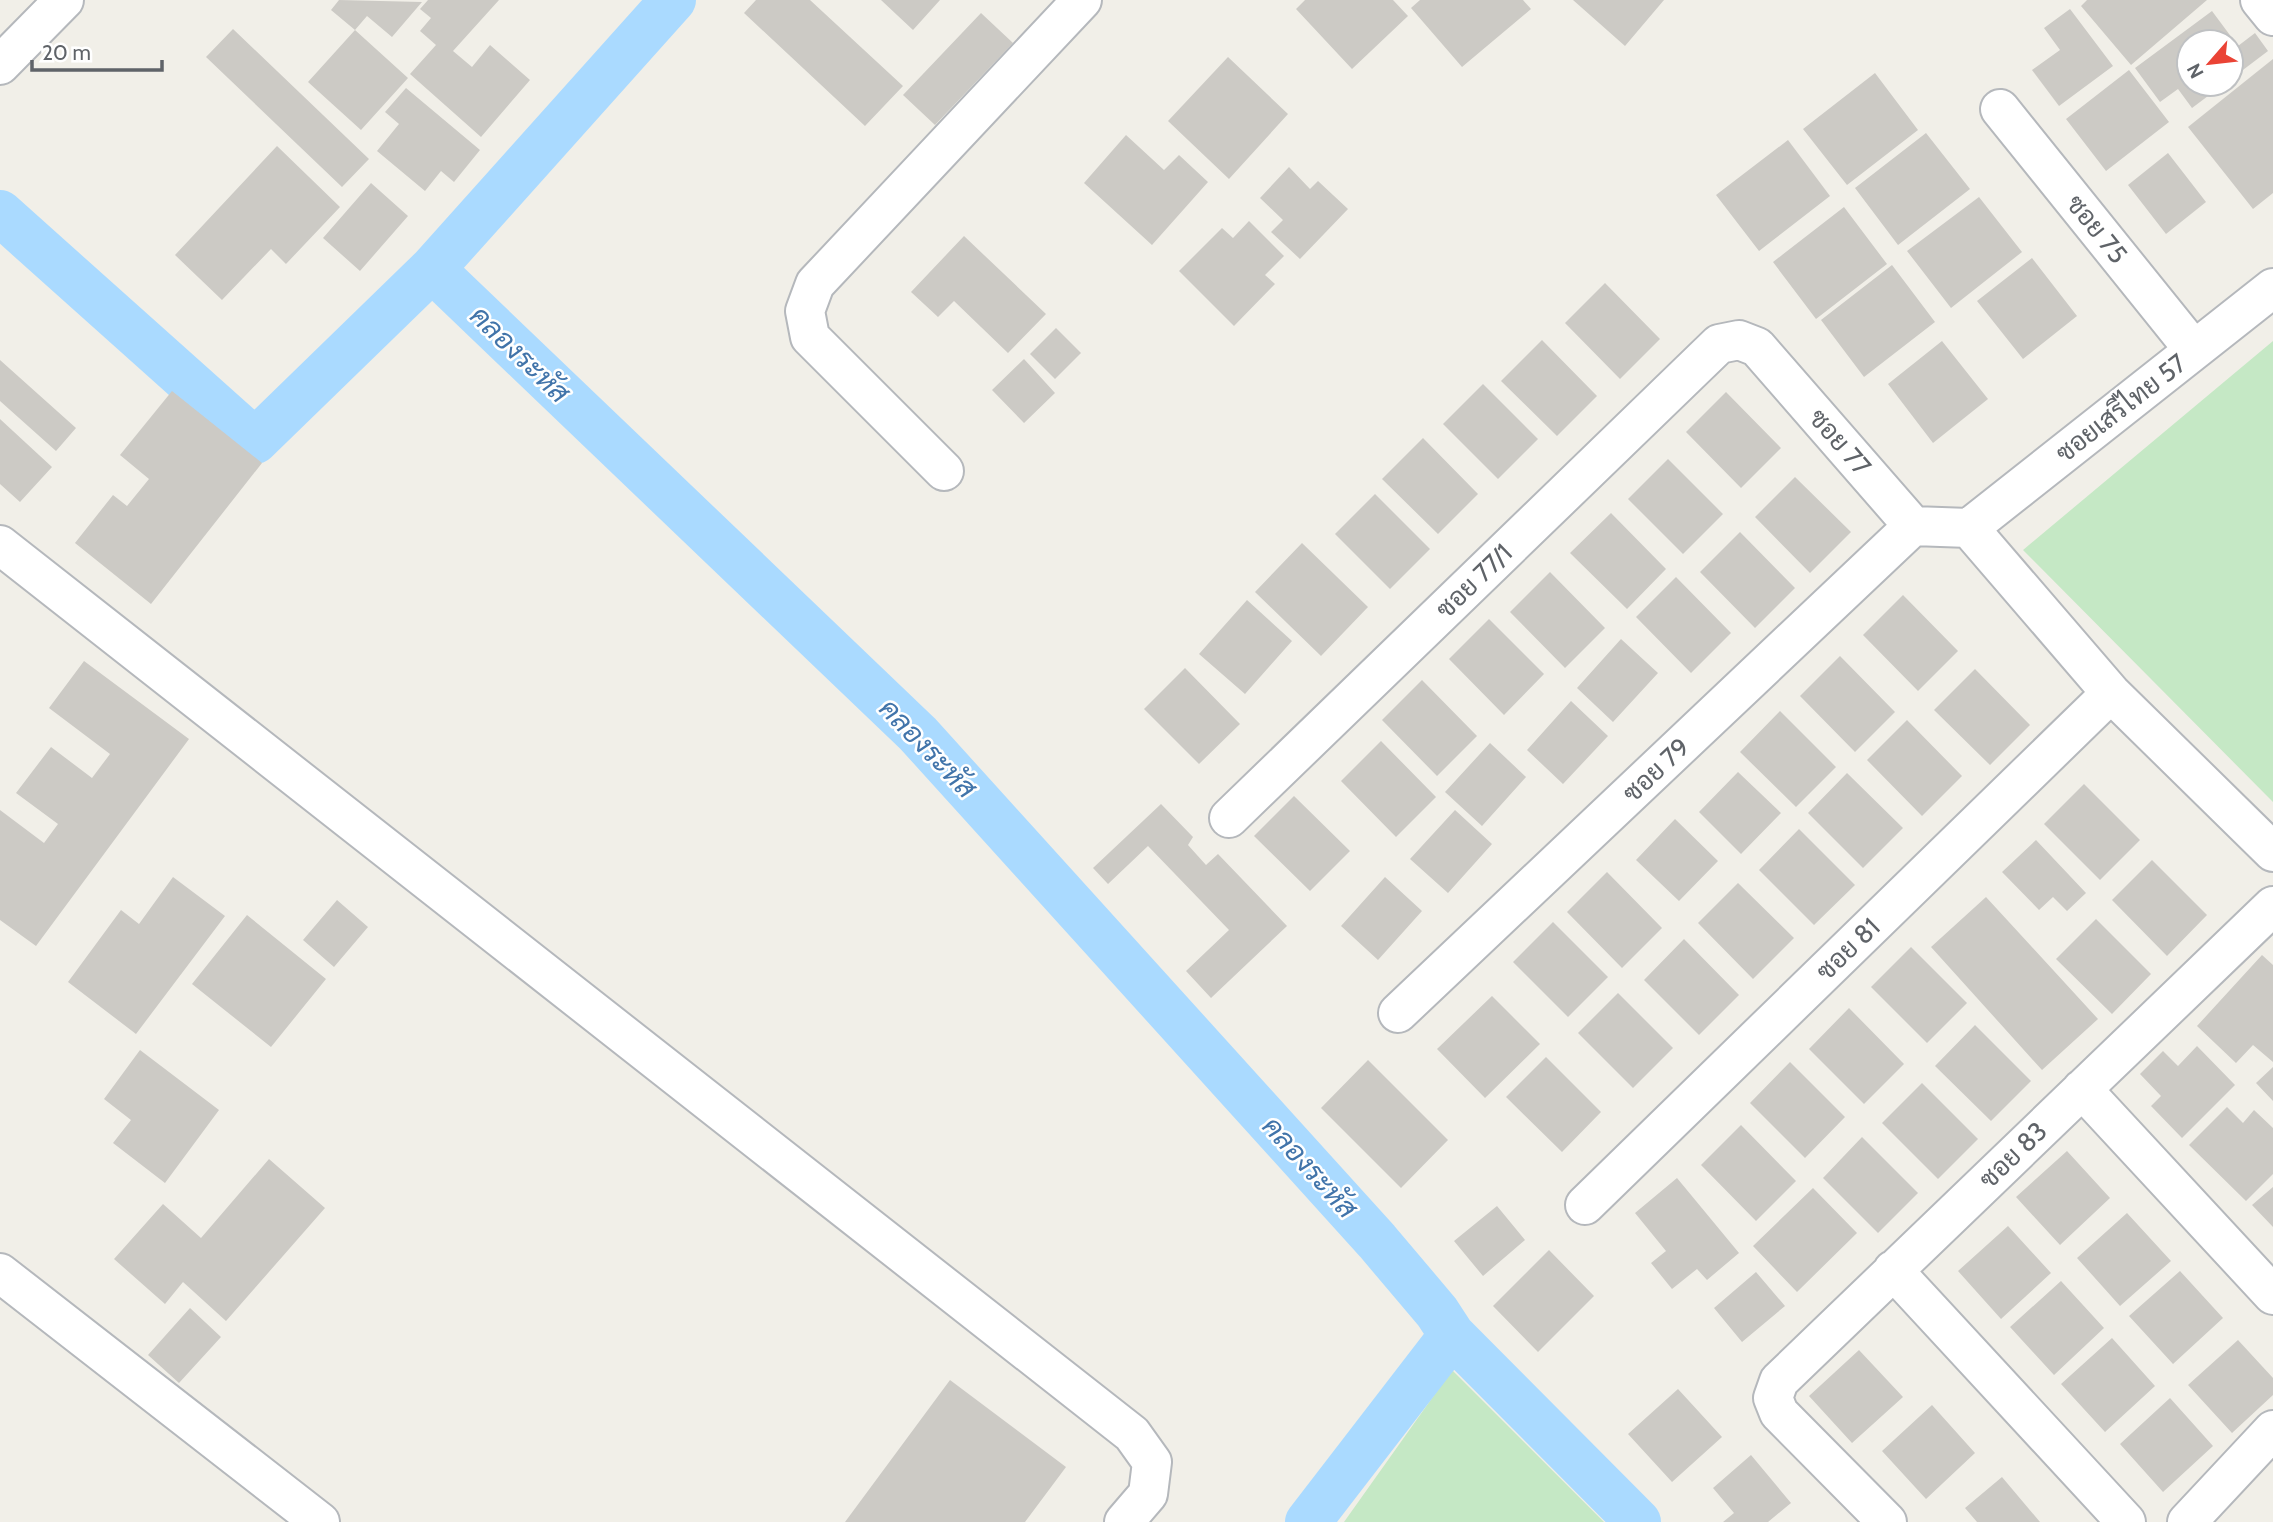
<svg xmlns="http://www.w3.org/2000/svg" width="2273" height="1522" font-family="Cabin,Sarabun,sans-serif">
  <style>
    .green { fill: #c5e8c5 }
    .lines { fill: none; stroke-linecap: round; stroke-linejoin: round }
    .canal { stroke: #aadaff; stroke-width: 46 }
    .building { fill: #cccac5 }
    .street-casing { stroke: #b5b8bc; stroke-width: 42 }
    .street { stroke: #fff; stroke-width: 38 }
    .labels { text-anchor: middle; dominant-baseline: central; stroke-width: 5; stroke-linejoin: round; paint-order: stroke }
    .street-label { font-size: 26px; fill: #5f6368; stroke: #fff }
    .water-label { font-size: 28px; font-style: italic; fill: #4174aa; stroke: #fff }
  </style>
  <rect width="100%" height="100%" fill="#f1efe8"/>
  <path class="green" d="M2273 341V802L2023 550Z
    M1452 1370 1604 1522H1344Z"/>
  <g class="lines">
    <path class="canal" d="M673 0 432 269 918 734 1377 1241 1437 1312 1452 1335 1638 1522
      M0 213 255 441 432 269
      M1308 1522 1452 1335"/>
  </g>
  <path class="building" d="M339 0 422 2 392 37 367 16 355 30 408 78 361 130 308 82 355 30 331 10Z
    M428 0H499L453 51 472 67 490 45 530 80 481 137 410 74 436 45 420 31 431 18 420 9Z
    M756 0H810L903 86 865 126 744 13Z
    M881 0H940L913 30Z
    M1305 0H1393L1408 16 1352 69 1296 9Z
    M1420 0H1523L1531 9 1462 67 1411 8Z
    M1573 0H1664L1625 46Z
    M2087 0H2207L2131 65 2081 6Z
    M2070 9 2113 66 2059 106 2032 70 2060 50 2044 28Z
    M2212 11 2238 46 2255 33 2268 51 2231 79V42H2189V84H2224L2192 108 2178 89 2160 102 2135 68Z
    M981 13 1013 43 935 125 903 95Z
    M233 29 369 159 342 187 206 57Z
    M1228 57 1288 114 1229 179 1168 121Z
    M2273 59V193L2253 209 2188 127Z
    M2129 70 2169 122 2106 171 2066 119Z
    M1875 73 1918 130 1847 185 1803 129Z
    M406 88 480 150 454 182 441 171 425 191 377 151 399 124 385 112Z
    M1926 133 1970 189 1898 245 1855 188Z
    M1126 135 1164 170 1179 155 1208 182 1152 245 1084 183Z
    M1788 140 1830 196 1759 251 1716 195Z
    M277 146 340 207 286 264 271 249 222 300 175 255Z
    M2168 153 2206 202 2166 234 2128 185Z
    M1289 167 1310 189 1318 181 1348 209 1300 259 1271 232 1283 220 1260 198Z
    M371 183 408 216 360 271 323 238Z
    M1979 197 2022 252 1951 308 1907 251Z
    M1844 207 1887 264 1816 319 1773 262Z
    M1249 221 1284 256 1265 275 1275 284 1234 326 1179 271 1222 228 1233 238Z
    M964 236 1046 314 1008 353 954 301 938 317 911 292Z
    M2032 258 2077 316 2023 359 1977 301Z
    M1892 265 1935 322 1864 377 1821 320Z
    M1605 283 1660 339 1620 379 1565 323Z
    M1056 328 1081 353 1055 379 1030 354Z
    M1542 340 1597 396 1557 436 1501 381Z
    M1942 341 1988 399 1933 443 1888 384Z
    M1024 359 1055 393 1024 423 992 390Z
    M0 360 76 428 56 451 0 401Z
    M1483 384 1538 439 1498 479 1443 424Z
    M172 391 262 463 151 604 75 543 113 495 127 506 149 479 120 455Z
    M1726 392 1781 448 1741 488 1686 432Z
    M0 419 52 467 20 502 0 484Z
    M1423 438 1478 494 1438 534 1382 479Z
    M1668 459 1723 514 1683 554 1628 499Z
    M1795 477 1851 532 1810 573 1755 517Z
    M1375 494 1430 549 1390 589 1335 534Z
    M1611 513 1666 569 1627 609 1570 553Z
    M1740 532 1795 588 1755 628 1700 572Z
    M1302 543 1368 607 1321 656 1255 592Z
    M1550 572 1605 628 1565 668 1510 612Z
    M1676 577 1731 633 1691 673 1636 617Z
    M1903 595 1958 651 1918 691 1863 635Z
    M1247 600 1292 641 1245 694 1199 654Z
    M1489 619 1544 674 1504 715 1449 659Z
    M1621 639 1658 673 1613 722 1577 688Z
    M1840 656 1895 712 1855 752 1800 696Z
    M84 661 189 739 36 946 0 920V810L44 843 58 824 16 793 51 747 92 778 110 754 49 708Z
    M1185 668 1240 724 1199 764 1144 709Z
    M1975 669 2030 725 1990 765 1934 710Z
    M1422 680 1477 736 1437 776 1382 720Z
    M1571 701 1608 736 1563 784 1527 750Z
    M1780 711 1836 767 1796 807 1740 752Z
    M1907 720 1962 776 1922 816 1867 760Z
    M1381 741 1436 797 1396 837 1341 781Z
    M1490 743 1526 777 1482 826 1445 792Z
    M1738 772 1781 813 1741 854 1699 812Z
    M1847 773 1903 828 1863 868 1808 813Z
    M2084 784 2140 840 2100 880 2044 824Z
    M1294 796 1350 851 1310 891 1254 836Z
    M1161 804 1193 837 1188 845 1206 865 1218 854 1287 926 1211 998 1186 971 1229 930 1148 846 1108 884 1093 868Z
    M1455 810 1492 844 1448 893 1410 859Z
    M1675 819 1718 861 1679 901 1636 860Z
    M1799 829 1855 885 1814 925 1759 870Z
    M2036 840 2086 893 2067 911 2053 897 2039 910 2002 872Z
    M2152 860 2207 915 2167 956 2112 900Z
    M1607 872 1662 928 1622 968 1567 912Z
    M173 877 225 916 136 1034 68 982 121 910 139 924Z
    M1385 877 1422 911 1378 960 1341 926Z
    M1738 883 1794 938 1753 979 1698 923Z
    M1986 897 2098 1019 2042 1070 1931 947Z
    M337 900 368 927 334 967 303 940Z
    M247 915 326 979 271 1047 192 984Z
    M2096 919 2151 974 2112 1014 2056 959Z
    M1553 922 1608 977 1568 1017 1513 962Z
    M1684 939 1739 995 1699 1035 1644 980Z
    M1911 947 1967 1003 1927 1043 1871 987Z
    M2262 955 2273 965V1062L2253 1045 2236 1063 2197 1026Z
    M1618 993 1673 1048 1633 1088 1578 1033Z
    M1492 996 1540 1044 1485 1098 1437 1049Z
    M1849 1008 1904 1064 1864 1104 1809 1049Z
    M1975 1025 2031 1081 1991 1121 1935 1066Z
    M2197 1046 2235 1085 2182 1138 2151 1106 2161 1096 2140 1074 2163 1051 2178 1066Z
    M140 1050 219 1110 165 1183 113 1143 131 1120 104 1099Z
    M1546 1057 1601 1112 1562 1152 1506 1097Z
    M1368 1060 1448 1140 1401 1188 1321 1108Z
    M1790 1062 1845 1117 1805 1158 1750 1103Z
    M2273 1067V1101L2256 1083Z
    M1922 1083 1978 1139 1938 1179 1882 1123Z
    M2227 1107 2243 1123 2254 1110 2273 1128V1174L2246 1201 2189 1145Z
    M1741 1125 1796 1181 1756 1221 1701 1165Z
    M1862 1137 1918 1193 1878 1233 1823 1178Z
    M2067 1151 2110 1198 2060 1245 2016 1197Z
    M269 1159 325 1208 226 1321 183 1282 165 1304 114 1259 163 1204 201 1238Z
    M1677 1178 1739 1253 1707 1280 1697 1269 1672 1289 1651 1263 1666 1251 1635 1213Z
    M2273 1187V1227L2252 1205Z
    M1813 1188 1857 1233 1797 1292 1753 1246Z
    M1497 1206 1525 1240 1483 1276 1454 1241Z
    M2127 1213 2171 1261 2120 1306 2077 1258Z
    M2008 1226 2051 1273 2001 1319 1958 1271Z
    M1549 1250 1594 1296 1538 1352 1493 1306Z
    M2180 1271 2223 1318 2173 1364 2129 1316Z
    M1756 1272 1785 1306 1742 1342 1714 1308Z
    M2061 1281 2104 1328 2054 1375 2010 1327Z
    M190 1308 221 1337 179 1383 148 1355Z
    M2112 1338 2155 1386 2105 1432 2061 1384Z
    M2238 1340 2273 1378V1395L2232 1433 2188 1385Z
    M1859 1350 1903 1397 1852 1443 1809 1396Z
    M950 1380 1066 1467 1025 1522H845Z
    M1678 1389 1722 1437 1672 1482 1628 1434Z
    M2170 1398 2213 1446 2163 1492 2120 1444Z
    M1932 1405 1975 1453 1926 1499 1882 1451Z
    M1751 1455 1791 1503 1768 1522H1723L1734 1513 1713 1488Z
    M2002 1477 2040 1522H1977L1965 1508Z"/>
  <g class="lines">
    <defs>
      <path id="street" d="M2260 0 2273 16
        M0 65 64 0
        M2000 109 2194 350
        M944 471 810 337 805 311 815 284 1082 0
        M1969 528 2111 693 2273 852
        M1969 528 2273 288
        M0 545 1132 1434 1152 1462 1148 1494 1124 1522
        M1229 818 1719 344 1739 340 1757 347 1913 526 1969 528
        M1398 1013 1913 526
        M2082 1089 2273 1295
        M1585 1205 2111 693
        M1893 1270 2126 1522
        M0 1273 320 1522
        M1887 1522 1779 1413 1773 1398 1779 1381 2273 906
        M2187 1522 2273 1430"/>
    </defs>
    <use href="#street" class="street-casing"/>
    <use href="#street" class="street"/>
  </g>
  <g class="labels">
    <g class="street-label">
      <text transform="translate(2097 229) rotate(51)">ซอย 75</text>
      <text transform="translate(2121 408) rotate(-38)">ซอยเสรีไทย 57</text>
      <text transform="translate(1840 442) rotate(49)">ซอย 77</text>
      <text transform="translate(1474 581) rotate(-44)">ซอย 77/1</text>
      <text transform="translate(1656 770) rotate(-43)">ซอย 79</text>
      <text transform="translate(1848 949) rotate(-44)">ซอย 81</text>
      <text transform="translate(2013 1155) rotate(-44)">ซอย 83</text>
    </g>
    <g class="water-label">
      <text transform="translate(520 354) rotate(44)">คลองระหัส</text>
      <text transform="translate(928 748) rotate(46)">คลองระหัส</text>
      <text transform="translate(1310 1167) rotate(48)">คลองระหัส</text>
    </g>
  </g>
  <g transform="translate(2210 63) rotate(242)"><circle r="33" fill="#ffffff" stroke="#bfc1c3" stroke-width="2"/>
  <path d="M0-5L12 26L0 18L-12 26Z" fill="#ea4335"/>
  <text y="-10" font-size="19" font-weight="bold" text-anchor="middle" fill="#5f6368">N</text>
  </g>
  <path d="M32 60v10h130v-10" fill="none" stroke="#5f6368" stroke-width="3.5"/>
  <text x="42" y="60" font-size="21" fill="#5f6368" stroke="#ffffff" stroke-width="5" paint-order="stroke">20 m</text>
</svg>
